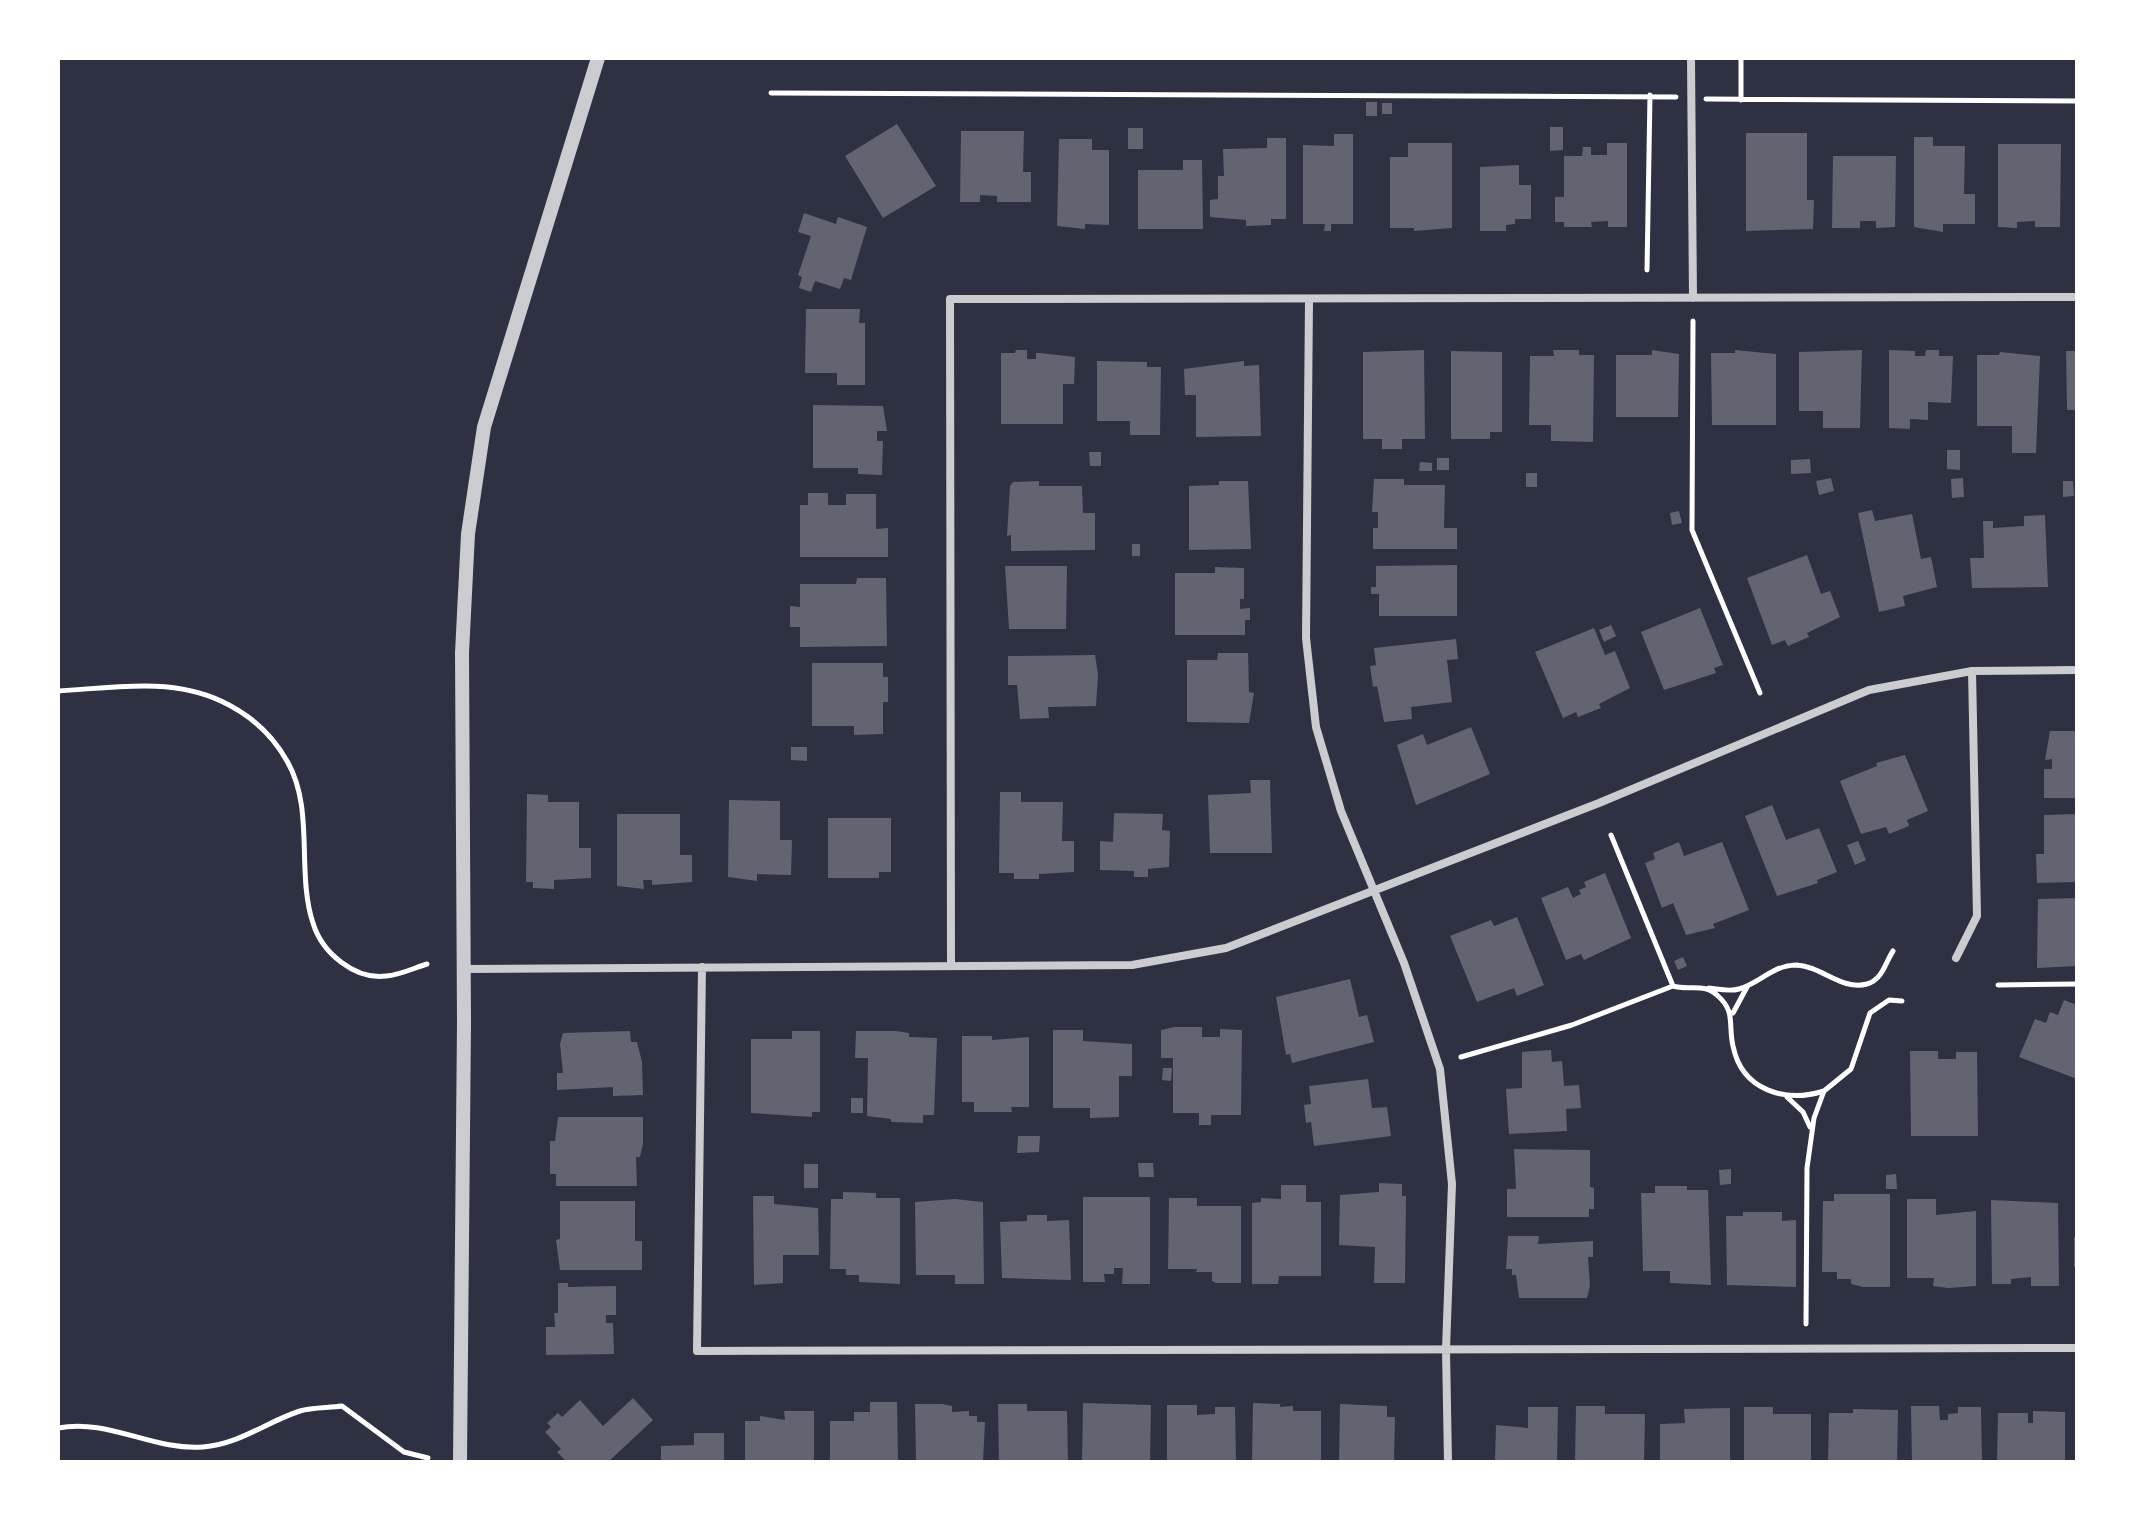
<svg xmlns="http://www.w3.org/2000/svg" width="2135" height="1520" font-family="Jost,sans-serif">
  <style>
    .building { fill: #626471 }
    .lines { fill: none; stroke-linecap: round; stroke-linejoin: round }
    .path { stroke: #fff; stroke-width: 5 }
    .minor { stroke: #caccd0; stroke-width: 8 }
    .tertiary { stroke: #caccd0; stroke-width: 14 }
  </style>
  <rect width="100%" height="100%" fill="#2d3142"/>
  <path class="building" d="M1366 102H1377V116H1366Z
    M1382 103H1392V114H1382Z
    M897 124 936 186 883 218 845 156Z
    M1550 127H1563V150L1550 151Z
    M1128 128H1143V149H1128Z
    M961 131H1024L1023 172H1031V202H997V196L980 195V202H960Z
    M1746 133H1807V200H1814L1813 229 1746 231Z
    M1334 134H1353V224H1331V231H1324L1325 224H1303V145L1334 146Z
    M1914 137H1933V146H1965L1964 194H1975V224H1943V232L1914 227Z
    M1267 138H1286V219H1271V225L1246 226V220L1210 217V200L1218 199V176H1224L1223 149 1267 148Z
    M1059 139H1092V150H1109V225L1085 224V229L1057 226Z
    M1408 143H1452V228L1414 231V228H1390V157H1408Z
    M1607 143H1627V227H1608V221L1591 222 1592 227H1564V222H1555V197H1564V156H1582L1583 147H1591V155H1607Z
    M1998 144H2061L2060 227H2035V221L2017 222V228L1998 227Z
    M1833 156H1896L1895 227 1876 228V221H1860V228H1832Z
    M1183 160H1202L1203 229H1138V170H1183Z
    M1519 165V185H1531V219H1515V224L1506 225V231H1480V167Z
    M804 213 836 224 838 217 867 227 851 280 844 278 840 289 815 281 811 292 799 288 802 277 798 275 811 236 798 232Z
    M806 309H860L859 323H865V385H837V373H805Z
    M1016 350H1027V359H1036V353H1040L1075 357 1074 384H1063V424H1001V353H1015Z
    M1424 350 1425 439H1402V449H1382V439H1363V352Z
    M1553 350H1579V355H1594L1593 442 1551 441V425H1529L1530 356H1554Z
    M1652 350 1679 354 1678 417H1616V355H1652Z
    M1735 350 1776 354V425H1712L1711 353H1735Z
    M1862 350 1860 428H1823V411H1799V352Z
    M1889 350 1915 351V356H1925L1926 350H1939V356H1953L1951 403 1928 402V420L1910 419V429L1889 428Z
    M1451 351 1502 352V432H1490V439H1451Z
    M2066 351H2077V410H2067Z
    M2000 352 2040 356 2036 453H2012V426H1977V355H1999Z
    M1097 361 1147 362V367H1161L1160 435H1130V421H1097Z
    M1244 361V366L1259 365 1261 436 1196 437V395H1185L1184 369Z
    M813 405 883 406 887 431H877V441H883L882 475 858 474V468H813Z
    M1947 450H1960V470L1947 469Z
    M1089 452H1101V466H1090Z
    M1437 458H1449V470H1437Z
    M1810 459 1811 473 1791 474V460Z
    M1420 462 1432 463V471H1419Z
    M1526 473H1537V487H1526Z
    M1831 478 1834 491 1819 495 1816 481Z
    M1963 478 1964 497 1952 498 1951 479Z
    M1374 479H1404V485H1445L1444 528H1457V549H1373V528H1378V512H1372Z
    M1039 481V486H1082L1083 513H1095V550L1011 551V535L1007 536 1010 486 1013 482Z
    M1219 481H1248L1251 549 1189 550V486L1219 485Z
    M2063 481H2073L2074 496 2063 497Z
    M808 493H828V505H846V494H876V529L888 528V557H800V505H808Z
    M1872 510 1875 521 1912 514 1921 559 1931 557 1937 587 1903 596 1905 606 1879 612 1858 513Z
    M1679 511 1682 523 1672 525 1670 513Z
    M2045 515 2048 587 1972 588 1970 558H1984L1983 521H1993V528L2024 526V516Z
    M1132 544H1140V556H1132Z
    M1807 555 1821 594 1830 591 1840 617 1807 633 1809 637 1788 646 1785 640 1772 645 1747 578Z
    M1457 565V616H1379V594H1371V587H1376V566Z
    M1005 566H1067L1066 629H1009Z
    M1215 567 1244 568V599H1240V609L1250 608V620H1245V635H1175V573H1215Z
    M857 578H886L887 646 800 647V627H790V606L800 607V584H856Z
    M1700 608 1723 665 1714 668 1716 673 1664 690 1641 632Z
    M1611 625 1616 636 1604 642 1599 630Z
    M1594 628 1605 655 1615 651 1630 688 1599 704 1601 708 1578 717 1576 712 1563 718 1535 652Z
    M1456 639 1458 659 1447 660 1452 702 1411 707 1412 719 1384 722 1377 686 1373 687 1370 666 1376 665 1374 648Z
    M1218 653H1248L1249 692 1254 693 1249 723 1187 722V660H1217Z
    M1095 655 1098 674 1096 706 1048 707 1049 718 1020 719 1017 685H1008V656Z
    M812 663H883V677H888V702H883V734L854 735V726H812Z
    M1471 727 1490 774 1416 805 1397 745 1423 734 1427 745Z
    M2050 731H2077V798H2044V769H2052V759L2045 760Z
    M791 747H807V761L791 760Z
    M1905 755 1928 811 1907 820 1909 826 1889 834 1886 827 1861 834 1840 781 1877 766 1876 763Z
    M1250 780H1270L1272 853H1210L1208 795 1251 793Z
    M1000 792H1021V802H1063L1062 841H1074V872L1039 874V879H1014V873H999Z
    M527 794 548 795V802H579V848H591V878L554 880V889L533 888V882H526Z
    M729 800 780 801V840H792L791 875 757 874V881L728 877Z
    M1772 805 1786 840 1819 828 1837 872 1817 880 1818 883 1777 896 1745 816Z
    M1114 813 1163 814 1162 830 1170 831 1169 867 1148 869V877H1134V871L1100 870V841L1113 842Z
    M617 814H680V855H692V882L652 885V880H643L644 889 617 886Z
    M2077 814V882L2037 883 2036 854H2044V815Z
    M828 818H891V872H879V878H828Z
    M1858 841 1866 860 1855 865 1847 845Z
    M1679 842 1684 856 1722 842 1749 910 1713 924 1715 928 1686 935 1673 903 1662 908 1645 863 1655 859 1653 853Z
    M1605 873 1631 938 1584 960 1581 954 1566 960 1541 898 1568 887 1573 898 1581 894 1579 890 1586 887 1584 882Z
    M2077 898V966L2037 968 2038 899Z
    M1517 917 1544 985 1517 996 1514 988 1477 1002 1450 936 1491 920 1494 926Z
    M1683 957 1687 966 1678 970 1674 961Z
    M1350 979 1359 1017 1367 1015 1374 1042 1292 1063 1290 1054 1286 1055 1276 997Z
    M2064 1000 2077 1005V1079L2019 1057 2035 1019 2046 1023 2050 1012 2058 1015Z
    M1174 1027H1202V1037H1220V1029L1242 1030 1241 1115H1211V1125H1199V1113H1173V1058H1161V1030Z
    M1053 1030H1083V1041L1132 1044V1076H1119V1117L1090 1118V1108H1053Z
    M630 1031 631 1042H637L642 1062 643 1095 613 1096V1087L557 1090V1073H563L560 1044 563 1033Z
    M792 1031H820V1112H812V1117L751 1113V1039H792Z
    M856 1031H896L909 1033V1037L937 1038 934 1115H923V1123L891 1122V1119L867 1116 868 1058H855Z
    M962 1036H992V1040L1029 1037V1107H1011L1012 1112H974V1102H962Z
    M1551 1050 1552 1062 1562 1061 1564 1086 1579 1085 1581 1108 1566 1109 1567 1131 1509 1134 1506 1089 1522 1088V1052Z
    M1910 1051H1938V1059H1956V1052H1977L1978 1136H1911Z
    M1163 1068H1172L1171 1081 1162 1080Z
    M1368 1079 1372 1108 1387 1107 1391 1136 1314 1146 1311 1122 1306 1123 1304 1105 1311 1104 1309 1086Z
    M851 1098H863V1113H851Z
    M558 1117H643V1144L640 1157H636L637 1186H556V1174H550V1141H555Z
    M1018 1136H1040L1039 1152 1017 1153Z
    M1514 1149 1590 1150V1187L1594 1188V1209H1589V1217H1507V1189H1516Z
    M1138 1163H1153L1154 1177H1139Z
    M804 1164H818V1188H804Z
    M1731 1169V1184L1720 1185 1719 1170Z
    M1896 1174 1897 1189H1886V1175Z
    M1379 1183 1402 1184V1196H1406L1405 1283H1374L1375 1247 1339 1245 1340 1195 1379 1192Z
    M1281 1185H1306V1202H1321V1276H1279L1278 1284H1252V1203L1261 1202V1198L1281 1199Z
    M1655 1186H1687V1190H1708L1711 1285 1670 1283V1271H1643L1641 1193H1655Z
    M843 1192 876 1193V1198H900V1284L859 1282V1275H846V1269H830L831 1199H843Z
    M1834 1194H1890V1287H1863L1851 1284V1279H1837V1272H1822L1823 1201H1834Z
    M753 1196H774V1204L818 1208 819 1255H783V1283L754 1285Z
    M1083 1197H1150V1284H1122L1123 1268H1114V1274H1104L1105 1282H1083Z
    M1169 1198H1197V1206H1241V1283H1216L1212 1281V1272H1196L1197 1269H1168Z
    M955 1199 983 1202 984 1284H955V1275H916L915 1202Z
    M1907 1199H1936V1215L1976 1211V1286L1948 1288 1933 1286 1934 1278H1907Z
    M1991 1200 2058 1203 2059 1286H2031V1277L2011 1279V1284H1992Z
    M560 1201H635V1241H642V1270H560L556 1240 560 1239Z
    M1743 1212H1782V1221L1796 1220V1287L1727 1285 1726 1216H1743Z
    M1027 1215H1047V1221L1069 1220 1071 1280 1002 1278 1000 1222 1027 1221Z
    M1508 1236H1539L1538 1244 1593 1241V1257H1588L1590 1286 1587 1298H1519L1516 1275H1512V1269H1506Z
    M2074 1237H2077V1267H2074Z
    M558 1283H568V1287L616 1286V1315H606V1323H613L614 1354 546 1355V1327H555L554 1313H558Z
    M633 1398 653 1420 608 1462H567L557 1452 561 1449 545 1432 551 1427 547 1423 558 1413 562 1417 580 1400 603 1426Z
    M870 1402H897L898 1461 830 1462V1421H854V1412H870Z
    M1083 1403 1151 1405 1150 1462H1082Z
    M1253 1403 1280 1404V1407L1293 1406V1411H1321V1462H1252Z
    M915 1404H942L952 1406V1412L969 1411V1416H977V1422H985L983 1462H916Z
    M998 1404H1027V1411H1067L1068 1462H999Z
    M1340 1404 1387 1406V1417H1395L1394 1462H1339Z
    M1167 1405H1197V1415L1215 1414V1407H1235L1236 1462H1167Z
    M1576 1406H1605V1414H1645L1644 1462H1575Z
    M1911 1406H1939L1940 1420H1948V1414L1958 1413V1407H1981L1982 1462H1912Z
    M1528 1407H1558L1557 1462H1495L1496 1425 1528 1428Z
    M1744 1407H1773V1414H1811V1462H1744Z
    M1730 1408V1462H1660V1424L1685 1423 1684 1409Z
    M1853 1409 1898 1410 1897 1462H1828L1829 1413H1853Z
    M784 1411H814V1462H745V1421H760V1416L785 1420Z
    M2033 1411 2065 1412V1462H1997L1998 1413H2028V1423H2033Z
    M694 1433H724V1462H661V1446L694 1445Z"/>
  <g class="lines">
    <path class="path" d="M1741 58V100
      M771 93 1676 97
      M1706 99 2077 101
      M1647 270 1650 95
      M1693 321 1692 530 1760 693
      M58 691C111 688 171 677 221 701 249 714 272 734 287 761 315 809 296 872 313 923 322 953 355 980 386 976 400 975 414 968 427 964
      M1611 835 1673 986C1689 991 1704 982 1718 996 1736 1012 1728 1025 1733 1046 1742 1091 1786 1103 1824 1091
      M1998 985 2077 984
      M1709 988C1719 989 1729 992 1739 989 1760 983 1773 965 1796 965 1821 966 1842 991 1867 984 1883 979 1885 963 1893 951
      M1733 1013 1747 987
      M1461 1057 1572 1025 1673 986
      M1787 1097 1803 1112 1810 1127
      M1806 1324 1807 1168 1814 1118 1824 1091 1851 1069 1870 1013 1889 1000 1902 1001
      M58 1428C108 1418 153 1451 203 1447 240 1444 266 1422 300 1411 312 1407 329 1408 342 1406L404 1452 428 1458"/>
    <path class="minor" d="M1691 58 1693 298
      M1309 300 1306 638 1316 727 1341 811 1404 963 1440 1069 1452 1184 1446 1349 1448 1462
      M1956 958 1977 916 1972 671
      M951 966 950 299 2077 297
      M702 967 697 1351 2077 1348
      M463 969 1132 965 1226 948 1599 803 1869 690 1972 671 2077 670"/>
    <path class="tertiary" d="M460 1462 464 1022 462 653 468 534 484 427 598 58"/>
  </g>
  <rect width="2135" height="1520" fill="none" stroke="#ffffff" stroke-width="120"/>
</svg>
